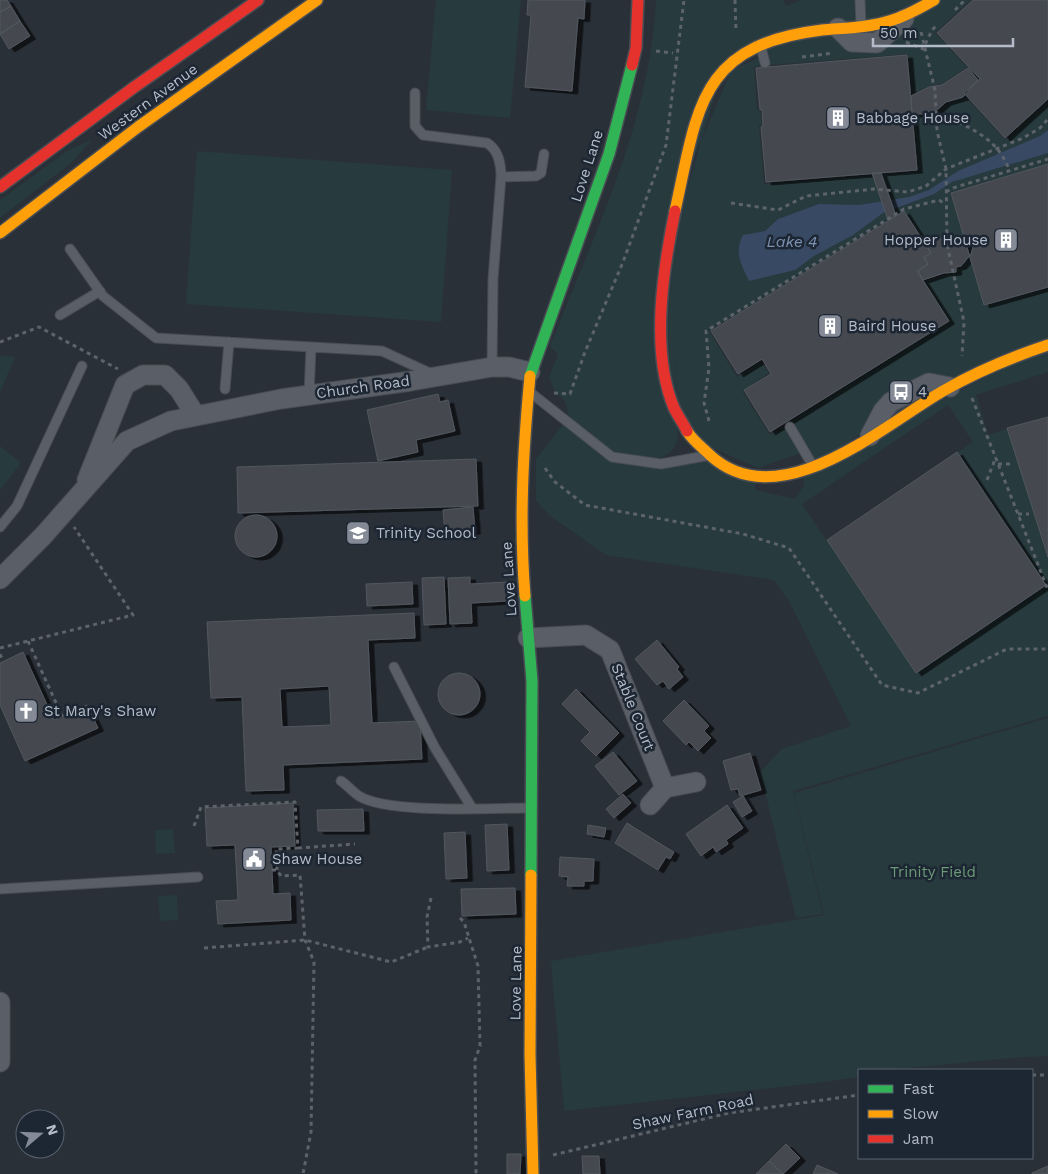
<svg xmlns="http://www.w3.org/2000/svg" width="1048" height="1174" font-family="'Work Sans',sans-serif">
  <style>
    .green { fill: #273a3e; fill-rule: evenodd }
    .water { fill: #384963 }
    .building { fill: #444950; stroke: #52575f; fill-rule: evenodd; filter: url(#shadow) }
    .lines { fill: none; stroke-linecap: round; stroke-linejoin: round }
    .lane-casing { stroke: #484c53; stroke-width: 11 }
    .street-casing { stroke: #484c53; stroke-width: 21 }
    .fast-casing { stroke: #484c53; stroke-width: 14 }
    .slow-casing { stroke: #484c53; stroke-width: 14 }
    .jam-casing { stroke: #484c53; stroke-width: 14 }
    .path { stroke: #5d636a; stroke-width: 3; stroke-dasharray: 4 4; stroke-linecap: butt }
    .lane { stroke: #5a5e66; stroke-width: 9 }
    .street { stroke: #5a5e66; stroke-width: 19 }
    .fast { stroke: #30b455; stroke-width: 11 }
    .slow { stroke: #ff9f0a; stroke-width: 11 }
    .jam { stroke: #e5322d; stroke-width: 11 }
    .labels { text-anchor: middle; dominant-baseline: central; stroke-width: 5; stroke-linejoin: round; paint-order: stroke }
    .street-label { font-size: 15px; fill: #b4bcc9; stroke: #1d2633 }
    .poi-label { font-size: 15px; fill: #b4bcc9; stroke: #1d2633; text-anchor: start }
    .park-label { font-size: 15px; fill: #6b9a76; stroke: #1d2633 }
    .water-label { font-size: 16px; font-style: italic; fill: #7c92b1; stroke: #1d2633 }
  </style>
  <defs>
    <filter id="shadow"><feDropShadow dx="5.5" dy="3" stdDeviation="0" flood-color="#0009"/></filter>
  </defs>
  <rect width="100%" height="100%" fill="#2a3038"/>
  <path class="green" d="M436 0H521L510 118 426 110Z
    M656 0H783L786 6 801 0H931L739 52 669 217 678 437C672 462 652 460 631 457 625 456 617 457 612 454 597 446 582 431 569 420L566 403 554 389 549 377 558 354 550 346C595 231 649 127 656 0Z
    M935 0H970L935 33 967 67 942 84 929 86 912 94 908 54 770 65 766 43Z
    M759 58V66L754 67 757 110 760 111 762 125 759 126 764 184 918 171 914 116 938 112 947 104 964 95 1005 140 1048 101V164L951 192 964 237C950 242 937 235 925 242L904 210 709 331 737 377 761 361 769 373 742 391 770 435 784 426 801 453 758 468 699 442 677 403 670 248 721 74Z
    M92 140 71 163 0 218V200L70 149Z
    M197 151 452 170 441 322 186 304Z
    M969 257 984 306 1048 288V343L874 423 818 465 791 421 950 321 924 281 956 272V268L961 266Z
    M1048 345V372L976 395 988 435 1007 429 1048 558V716L793 791 823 914 796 918 760 772 782 749 851 726 789 601 774 580 606 555 549 515 536 500V459L564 423 611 459 661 468 707 459 755 479V490L795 499 804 485V472ZM948 405 973 442 957 453 916 673 802 504Z
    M0 355 15 357 0 392Z
    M0 446 21 463 0 490Z
    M1048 718V1056C985 1058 922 1070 859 1070V1077L825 1082 564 1111 551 961 824 915 794 793Z
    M173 829 175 853 156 854 155 830Z
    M177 895 178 920 160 921 158 896Z"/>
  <path class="water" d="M1048 130V153L952 182 934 194 883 213 853 235 814 256 795 270 749 281C741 264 734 252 743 235L765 231 778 219 819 204 859 205 909 197 929 190 958 171 1040 136Z"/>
  <path class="building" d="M0 0H7L11 6 0 12Z
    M528 0H585L584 19 578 18 572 91 525 87 531 15H527Z
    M973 0H1048V99L1005 138 964 93 980 79 937 33Z
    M11 6 20 21 0 34V12Z
    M20 21 30 36 9 49 0 34Z
    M907 55 917 170 766 182 761 127 763 126 762 109 760 110 756 68Z
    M968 68 978 80 963 97 946 102 938 109 921 114H912L911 96 929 87 942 85Z
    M1048 164V287L984 305 951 193Z
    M872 173H881L896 216 888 220Z
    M904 211 931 253 924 258 928 264 917 271 949 321 770 432 744 390 771 374 762 359 738 374 711 331Z
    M971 235 974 244 971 254 961 266 956 267V272L944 273 923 280 918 271 928 264 924 257 931 253 924 243 932 238 956 241Z
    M438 394 440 402 448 400 455 431 416 440 418 452 378 461 367 410Z
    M1048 417V557L1007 428Z
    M957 452 1046 585 916 673 827 540Z
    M476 459 478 506 238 513 237 467Z
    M473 507 475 531 445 533 443 510Z
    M235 536a21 21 0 1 1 42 0a21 21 0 1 1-42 0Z
    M444 577 446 624 424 625 422 578Z
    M470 577V584L507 582V601L471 603 472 623 450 624 448 578Z
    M412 582 413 604 367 606 366 584Z
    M414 613 415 638 368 640 372 723 420 721 422 759 283 765 284 790 246 791 242 697 211 698 207 622ZM329 686 331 725 282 727 280 689Z
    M657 640 679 667 677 669 683 677 669 689 663 681 657 685 635 659Z
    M23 652 54 720 87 705 98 728 25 761 0 705V663Z
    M438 694a21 21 0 1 1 42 0a21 21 0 1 1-42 0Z
    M576 689 619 733 596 756 581 741 590 732 562 704Z
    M684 700 709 726 704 731 711 738 698 751 689 742 686 745 663 721Z
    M613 752 637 781 619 795 595 766Z
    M750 753 761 790 740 796 738 789 731 790 723 761Z
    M623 794 631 803 614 818 606 809Z
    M743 796 752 811 742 817 733 802Z
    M293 803 295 846 271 847 273 894 290 893 291 920 218 924 216 901 238 900 235 845 207 846 205 808Z
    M727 805 743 828 726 840 728 844 716 852 713 847 701 856 686 834Z
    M363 809 364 831H318L317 810Z
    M627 823 674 852 670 859 666 857 658 870 615 843Z
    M507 824 509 870 487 871 485 825Z
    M588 825 606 828 604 837 587 834Z
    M465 832 467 878 446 879 444 833Z
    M560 857 594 859 593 881H584V886H567L568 877 559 876Z
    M515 888 516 914 462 916 461 889Z
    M786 1144 800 1158 783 1174 769 1161Z
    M507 1154H521L520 1174H507Z
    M582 1156H599L600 1174H583Z
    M769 1161 783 1174H756Z
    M817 1165 838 1174H813Z
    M1048 1166V1174H1032V1173Z"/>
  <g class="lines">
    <defs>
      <path id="lane" d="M860 0 861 25
        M761 47 765 63
        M415 93V126L423 135 487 143C499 150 501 164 501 177L493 279 492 367
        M501 177 536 176 541 173 544 154
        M70 249 103 296 156 338 382 351 432 374
        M60 315 100 291
        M225 389 229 342
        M531 393 612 457 661 464 705 456
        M309 395 311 347
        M790 427 813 466
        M0 527 17 506 82 366
        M394 667 435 748 472 808
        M341 781C347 785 353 792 359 796 387 814 492 808 530 808
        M0 889 198 877"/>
      <path id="street" d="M838 28 852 42 877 43 904 19
        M870 436 883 411 891 402 929 383 950 387
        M87 480 125 385 143 375H165L179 389 196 416
        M0 579 43 536 127 441 171 421 281 399 411 381 492 367H509L530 372
        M528 638 586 635 610 650 665 788
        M650 805 665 788 696 782
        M0 1002V1062"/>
      <path id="fast" d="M530 376 609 154 632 65
        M525 596 532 681 531 875"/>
      <path id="slow" d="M675 211C698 107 699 45 822 30 844 28 868 28 889 21 905 17 920 8 934 0
        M0 233 138 127 317 0
        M687 431C693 441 703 448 711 456 780 518 884 425 943 391 976 372 1012 357 1048 345
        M525 596C519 522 523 450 530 376
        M531 875 530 1055 533 1174"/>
      <path id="jam" d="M632 65 636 48 638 0
        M0 187 133 88 258 0
        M675 211C663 269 650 351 674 408 678 416 683 423 687 431"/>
    </defs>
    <use href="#lane" class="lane-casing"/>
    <use href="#street" class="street-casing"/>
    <use href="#fast" class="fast-casing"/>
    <use href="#slow" class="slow-casing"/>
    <use href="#jam" class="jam-casing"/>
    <path class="path" d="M735 0 736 32
      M955 10 965 0
      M921 32 935 90 937 131 946 169 947 244 964 322 962 356
      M906 42 923 49 932 30 937 25
      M656 51 673 53
      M802 57 833 53
      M936 115C954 118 986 134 998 150 1003 156 1006 163 1010 170
      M946 192 953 188 1048 159
      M731 203 778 210 806 196 874 189 908 192 926 186 946 169 1023 138 1040 128 1048 119
      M0 342 39 327 118 369
      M554 393 570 394 585 352 623 262 666 145 684 0
      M972 398 1048 590
      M709 421 704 403 709 368 706 331 904 209 939 200 945 204
      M998 464H1011
      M545 468 555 482 585 505 743 534 789 548 882 685 918 693 1007 649H1048
      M987 480 996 457
      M1018 514H1029
      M28 641 62 716
      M0 648 133 615 74 527
      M0 654 3 661
      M194 826 201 807 295 802 298 848 276 849 277 870
      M298 848 355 844
      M272 870H277L281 876 300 875 305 940 314 962 311 1132 303 1174
      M431 898 427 917 428 947 460 942 468 938
      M460 918 464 922 478 966 480 1046 475 1060 476 1174
      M204 948 305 940 391 962 428 947
      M1032 1075H1048
      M553 1155 729 1113 859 1095"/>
    <use href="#lane" class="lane"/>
    <use href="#street" class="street"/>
    <use href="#fast" class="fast"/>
    <use href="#slow" class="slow"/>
    <use href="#jam" class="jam"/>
  </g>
  <defs>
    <symbol id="building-square" viewBox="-11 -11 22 22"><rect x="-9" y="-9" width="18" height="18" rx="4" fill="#848b96" stroke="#1d2633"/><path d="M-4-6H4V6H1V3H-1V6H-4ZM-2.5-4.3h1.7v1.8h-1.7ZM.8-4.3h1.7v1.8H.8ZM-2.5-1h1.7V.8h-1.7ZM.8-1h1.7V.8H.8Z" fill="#fff"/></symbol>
    <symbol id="bus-square" viewBox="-11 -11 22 22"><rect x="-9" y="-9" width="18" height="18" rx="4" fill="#848b96" stroke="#1d2633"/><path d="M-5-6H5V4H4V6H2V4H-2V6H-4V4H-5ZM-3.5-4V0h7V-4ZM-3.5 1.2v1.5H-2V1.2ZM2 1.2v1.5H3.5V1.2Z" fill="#fff"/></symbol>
    <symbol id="school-square" viewBox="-11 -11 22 22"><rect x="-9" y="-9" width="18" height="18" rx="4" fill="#848b96" stroke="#1d2633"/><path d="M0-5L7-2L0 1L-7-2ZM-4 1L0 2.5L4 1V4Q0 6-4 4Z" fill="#fff"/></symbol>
    <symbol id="church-square" viewBox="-11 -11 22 22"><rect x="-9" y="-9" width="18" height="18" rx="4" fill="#848b96" stroke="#1d2633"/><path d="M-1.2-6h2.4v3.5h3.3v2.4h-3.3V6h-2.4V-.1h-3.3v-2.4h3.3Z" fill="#fff"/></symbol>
    <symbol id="civic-square" viewBox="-11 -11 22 22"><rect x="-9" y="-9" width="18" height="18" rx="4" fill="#848b96" stroke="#1d2633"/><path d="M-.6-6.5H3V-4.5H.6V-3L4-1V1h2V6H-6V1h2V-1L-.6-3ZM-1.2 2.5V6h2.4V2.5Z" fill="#fff"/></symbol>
  </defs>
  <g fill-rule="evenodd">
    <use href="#building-square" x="824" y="104" width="28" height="28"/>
    <use href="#building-square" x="992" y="226" width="28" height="28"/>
    <use href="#building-square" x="816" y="312" width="28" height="28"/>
    <use href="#bus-square" x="887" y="378" width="28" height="28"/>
    <use href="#school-square" x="344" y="519" width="28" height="28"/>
    <use href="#church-square" x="12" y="697" width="28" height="28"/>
    <use href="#civic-square" x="240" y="845" width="28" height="28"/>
  </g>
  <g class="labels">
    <g class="street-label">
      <text transform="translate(148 102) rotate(-36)">Western Avenue</text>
      <text transform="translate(587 166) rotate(-72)">Love Lane</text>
      <text transform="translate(363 387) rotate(-8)">Church Road</text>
      <text transform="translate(509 579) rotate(-94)">Love Lane</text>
      <text transform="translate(633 707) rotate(68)">Stable Court</text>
      <text transform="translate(516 983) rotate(-89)">Love Lane</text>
      <text transform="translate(693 1112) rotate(-12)">Shaw Farm Road</text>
    </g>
    <g class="poi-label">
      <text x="856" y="118">Babbage House</text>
      <text x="988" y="240" text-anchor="end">Hopper House</text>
      <text x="848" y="326">Baird House</text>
      <text x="918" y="392">4</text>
      <text x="376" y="533">Trinity School</text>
      <text x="44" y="711">St Mary's Shaw</text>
      <text x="272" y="859">Shaw House</text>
    </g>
    <g class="park-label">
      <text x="933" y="872">Trinity Field</text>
    </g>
    <g class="water-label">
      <text x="792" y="241">Lake 4</text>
    </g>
  </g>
  <rect x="858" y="1069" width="175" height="90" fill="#1d2633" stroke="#59626f"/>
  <rect x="868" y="1085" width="25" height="8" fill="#30b455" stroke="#59626f"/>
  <text x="903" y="1094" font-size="15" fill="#b4bcc9">Fast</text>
  <rect x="868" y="1110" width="25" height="8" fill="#ff9f0a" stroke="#59626f"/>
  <text x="903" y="1119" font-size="15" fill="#b4bcc9">Slow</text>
  <rect x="868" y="1135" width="25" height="8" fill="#e5322d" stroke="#59626f"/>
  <text x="903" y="1144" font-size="15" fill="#b4bcc9">Jam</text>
  <g transform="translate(40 1134) rotate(71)"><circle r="24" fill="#1d2633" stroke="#59626f"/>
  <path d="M0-4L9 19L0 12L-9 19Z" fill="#848b96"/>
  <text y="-8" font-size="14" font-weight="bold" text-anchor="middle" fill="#b4bcc9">N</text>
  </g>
  <path d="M873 38v8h140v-8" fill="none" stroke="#b4bcc9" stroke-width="2.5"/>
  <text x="880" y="38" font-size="15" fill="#b4bcc9" stroke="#1d2633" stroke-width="4" paint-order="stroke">50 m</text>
</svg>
